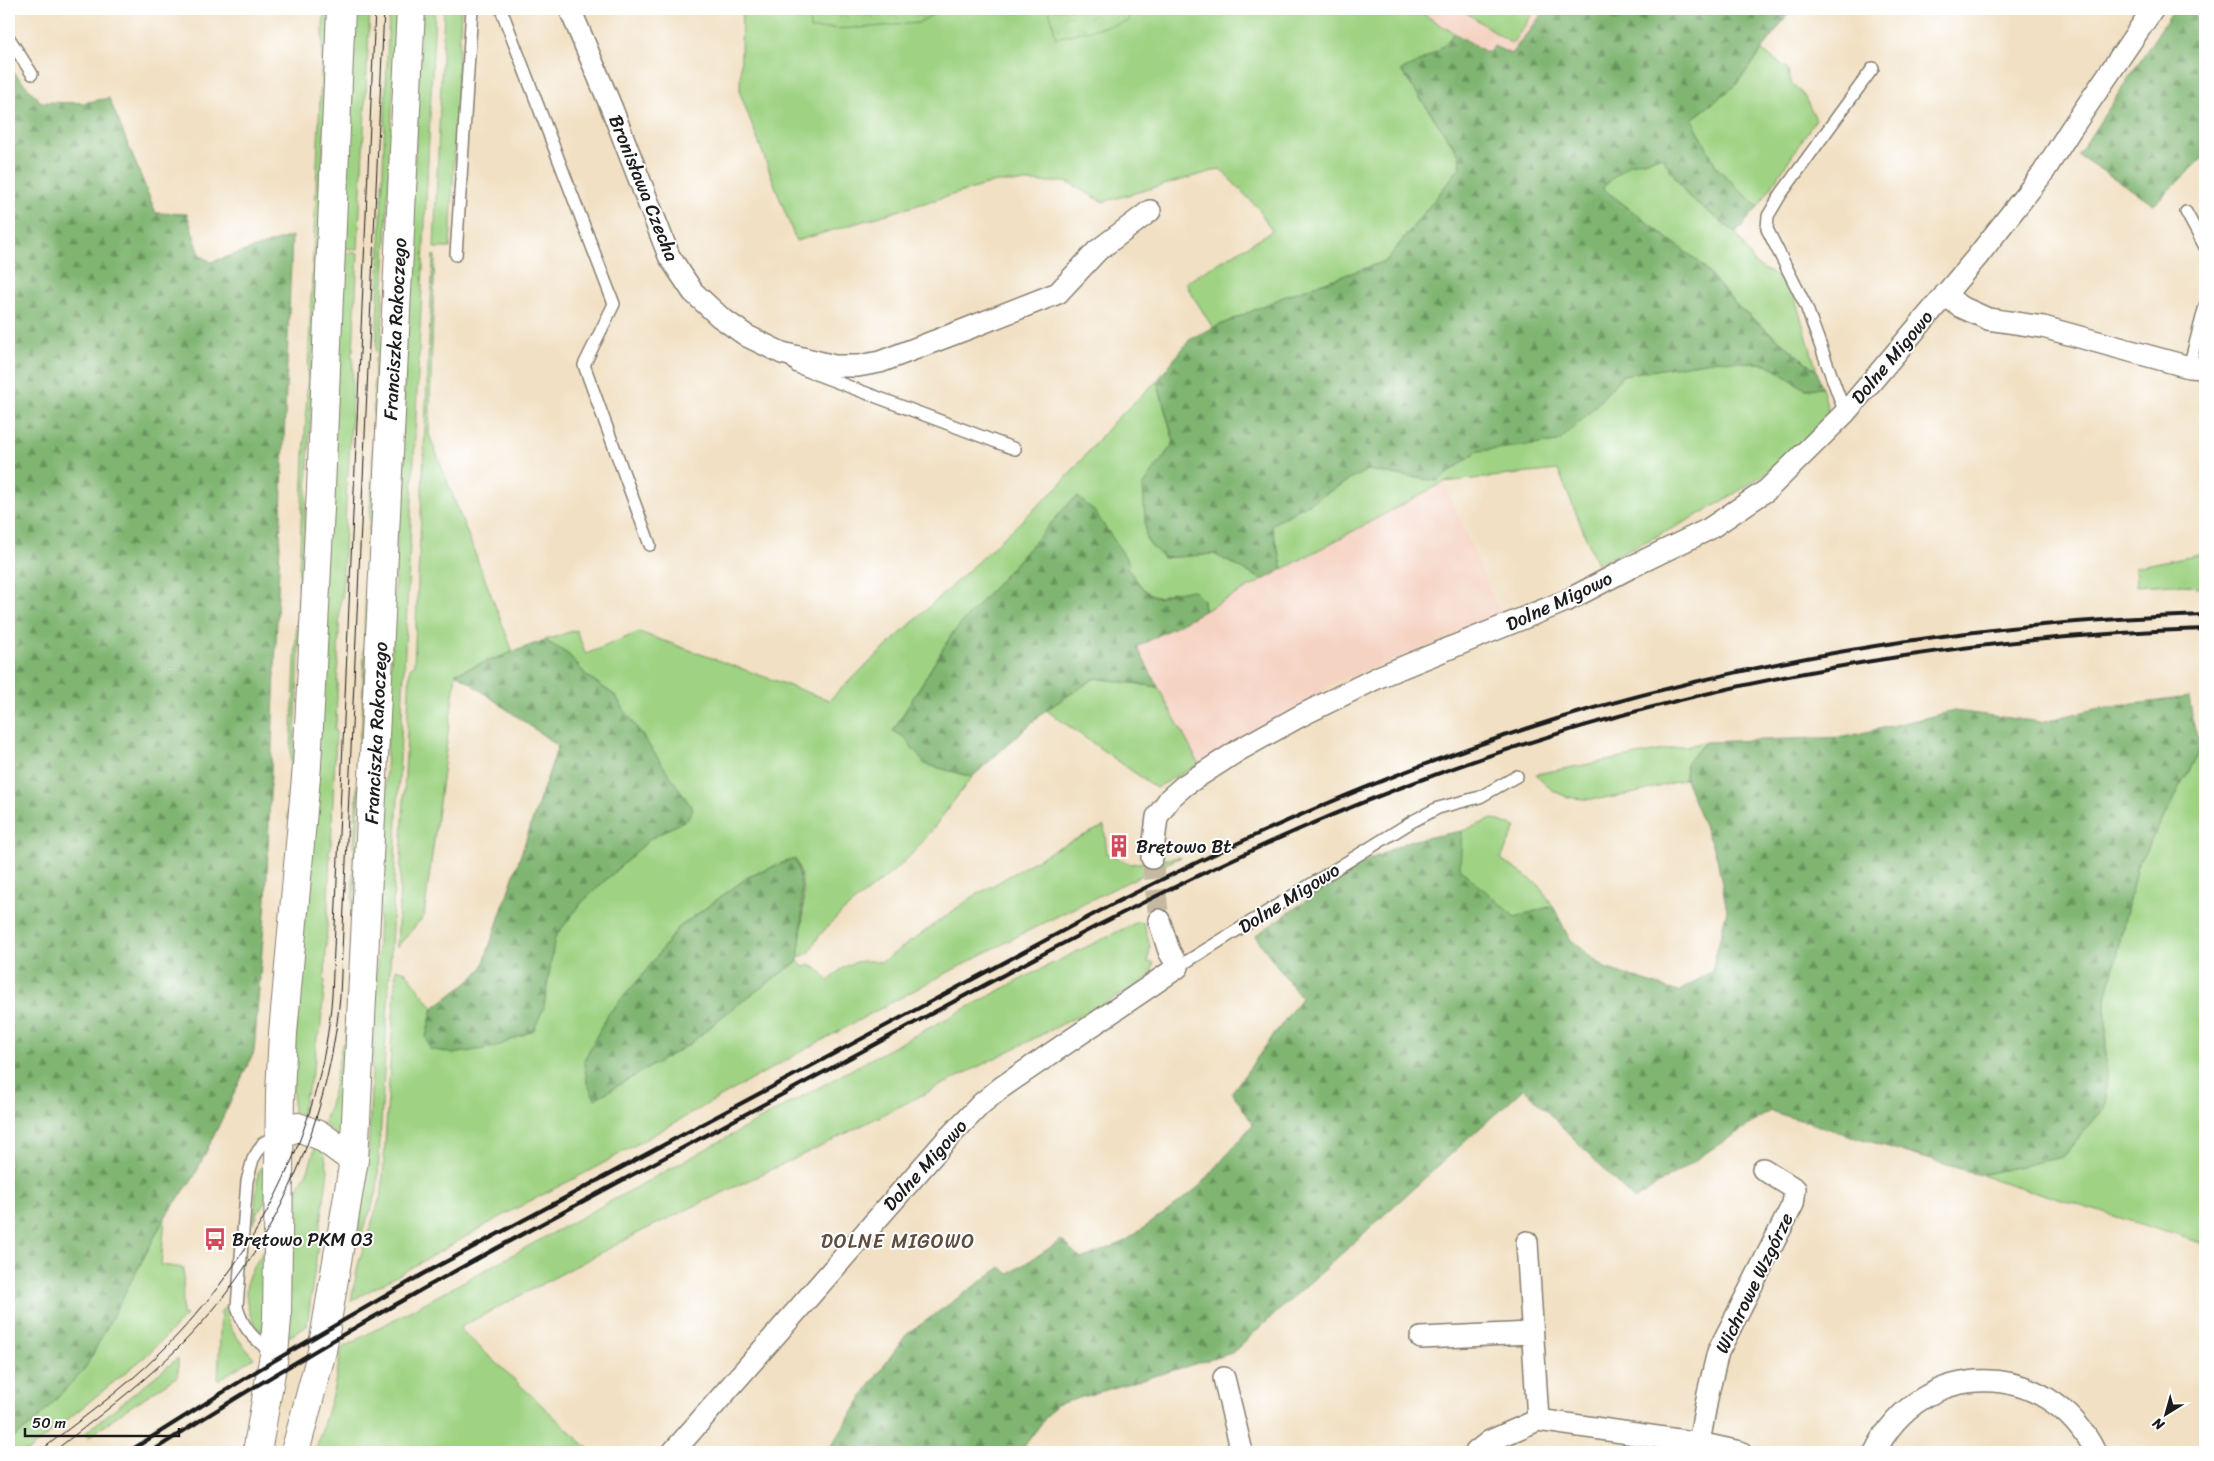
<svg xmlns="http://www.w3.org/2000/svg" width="2214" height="1461" font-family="Sriracha,sans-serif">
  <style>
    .built { fill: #f5d3c2 }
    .grass { fill: #9fd383; stroke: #5e7850 }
    .forest { fill: url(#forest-firs); stroke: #4e6846 }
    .park { fill: url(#park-crowns); stroke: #5e7850 }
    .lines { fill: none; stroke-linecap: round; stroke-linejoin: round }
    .minor-tunnel { stroke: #c6b9a2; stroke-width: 21; stroke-dasharray: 21 11; stroke-linecap: butt }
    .service-casing { stroke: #867e70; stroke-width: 14 }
    .minor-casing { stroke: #867e70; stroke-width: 24 }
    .secondary-casing { stroke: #867e70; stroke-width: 30 }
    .service { stroke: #fff; stroke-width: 11 }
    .minor { stroke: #fff; stroke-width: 21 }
    .secondary { stroke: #fff; stroke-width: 28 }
    .tram { stroke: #1c1c1c; stroke-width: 1 }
    .rail { stroke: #1c1c1c; stroke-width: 4 }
    .labels { text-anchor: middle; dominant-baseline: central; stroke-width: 4; stroke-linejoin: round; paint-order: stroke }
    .street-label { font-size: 19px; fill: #1c1c1c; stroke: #fff }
    .poi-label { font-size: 19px; fill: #1c1c1c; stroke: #fff; text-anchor: start }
    .neighbourhood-label { font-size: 20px; letter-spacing: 1px; fill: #5f4e3f; stroke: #fff }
  </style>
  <defs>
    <pattern id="forest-firs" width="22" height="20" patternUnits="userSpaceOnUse" patternTransform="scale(1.25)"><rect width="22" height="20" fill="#7fb571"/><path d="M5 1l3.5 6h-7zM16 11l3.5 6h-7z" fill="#67925c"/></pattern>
    <pattern id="park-crowns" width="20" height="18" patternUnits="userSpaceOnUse" patternTransform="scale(1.25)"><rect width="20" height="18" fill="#9fd383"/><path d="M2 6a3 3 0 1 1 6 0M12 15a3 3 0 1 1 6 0" fill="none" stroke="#88b571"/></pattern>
  </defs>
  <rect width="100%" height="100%" fill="#fff"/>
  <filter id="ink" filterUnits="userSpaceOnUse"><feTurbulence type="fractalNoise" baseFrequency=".02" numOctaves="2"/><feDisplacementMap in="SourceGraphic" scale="10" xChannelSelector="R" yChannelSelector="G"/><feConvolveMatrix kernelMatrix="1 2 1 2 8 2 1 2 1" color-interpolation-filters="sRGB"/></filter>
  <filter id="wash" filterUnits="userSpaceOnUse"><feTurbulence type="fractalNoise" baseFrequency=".0096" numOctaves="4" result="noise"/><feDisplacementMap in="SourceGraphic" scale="20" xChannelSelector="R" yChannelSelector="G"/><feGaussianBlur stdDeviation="1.12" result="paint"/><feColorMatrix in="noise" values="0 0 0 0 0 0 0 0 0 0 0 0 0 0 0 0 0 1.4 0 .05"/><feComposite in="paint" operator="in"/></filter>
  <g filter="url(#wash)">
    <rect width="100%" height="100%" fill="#f1e0c3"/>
    <path class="built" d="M1416 9H1546L1511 54 1488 53 1441 26Z
      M1444 482 1500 613 1418 651 1329 685 1311 702 1199 764 1137 647Z"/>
    <path class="grass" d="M324 9H330L291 820 288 819Z
      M354 9H370L358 249 343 248Z
      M389 9H397L343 1141 323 1124 331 1102 342 1044 345 1043 348 980 350 979 349 975 354 855 356 854 354 849 360 731 362 727 365 606 367 602 365 600 372 478 375 359 378 354 376 352Z
      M422 9H435L390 969 377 1192 357 1246 368 1154Z
      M444 9H461L450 248H434Z
      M742 9H1415L1454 33C1441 53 1421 61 1401 71L1459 154 1461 166 1386 261 1288 295 1213 328 1185 283 1272 231 1258 208 1220 169 1103 202 1067 182H996L796 241 740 93Z
      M1461 9H1536L1512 44Z
      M1762 51 1787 68 1791 82 1804 96 1816 119 1758 207 1717 168 1692 119 1736 85Z
      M1662 156 1688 196 1736 233 1755 264 1791 285 1817 371 1737 306 1699 262 1602 188 1629 164Z
      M343 252 358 253 353 351 351 356 353 357 351 425 348 475 345 479 347 481 342 599 340 601 336 724 334 728 336 730 331 848 328 853 330 854 325 974 323 978 325 980 320 1034 317 1036 315 1061 307 1094 304 1095 305 1099 301 1115 293 1113V1073Z
      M433 255 435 256 429 434 513 652 456 673 424 916 397 947 410 668 414 665Z
      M1718 360 1767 364 1805 389 1822 388 1830 415C1772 483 1677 528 1597 564L1558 470 1444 482 1283 569 1271 525 1367 470 1437 481 1478 451 1558 442 1589 413 1623 375Z
      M1157 381 1174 442 1143 486 1163 558 1214 554 1263 580 1204 611 1203 600 1173 592 1158 598 1145 591 1127 568 952 634 893 731 904 736 925 764 972 777C952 802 930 836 908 858 883 883 821 921 810 952L798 958C802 925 809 889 795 858L748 877 678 928 667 942 690 1044 728 1011 798 961 803 967 809 964 816 967 829 981C846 962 857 959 882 962L971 898 1059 847 1104 826 1107 854 1131 864 1181 857C982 948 791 1057 600 1165 569 1182 536 1197 504 1215 453 1244 403 1273 351 1301L359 1261 382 1192 396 969 406 972 433 1008 426 1037 471 980 555 937 583 901 650 839 687 819 616 696 586 675 569 655 545 640 576 630 586 654 639 632 829 700 1060 485 1115 420Z
      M2205 553V588L2175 584 2136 586 2135 567Z
      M1095 678 1158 687 1199 764 1156 788 1046 710Z
      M1706 742 1686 763 1685 779C1651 789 1584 812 1553 790 1547 786 1541 779 1536 774Z
      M2201 749 2205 752V1244L1980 1175 2062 1157 2106 1106V999L2137 866Z
      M1493 819 1516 827 1501 859 1539 885 1553 906 1515 917 1459 869 1462 831Z
      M1137 922 1144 923 1150 947 1148 962 1154 963 1151 975 1134 988 823 1145 644 1230 459 1328 592 1452H315L333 1392 342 1348 878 1055 1029 975Z
      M316 1144 324 1153 328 1170 307 1326 287 1338 292 1199 309 1168Z
      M266 1159C267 1178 272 1201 256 1213L257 1217 253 1224 258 1174Z
      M165 1217 161 1265 184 1268 182 1315 186 1316 146 1356 27 1452H9V1441L33 1424 138 1269Z
      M266 1247 264 1327 261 1332C248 1317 242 1294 249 1275 253 1266 261 1256 266 1247Z
      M226 1306C225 1327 242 1343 254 1358L218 1380 221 1311Z
      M178 1358V1376L122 1412 88 1438 85 1433Z"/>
    <path class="forest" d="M1546 9H1792L1736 85 1692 119 1717 168 1758 207 1736 233 1688 196 1662 157 1629 164 1602 188 1699 262 1737 306 1817 371 1822 388 1805 389 1767 364 1718 360 1623 375 1589 413 1558 442 1478 451 1437 481 1367 470 1271 525 1283 569 1263 580 1214 554 1163 558 1146 540 1143 486 1174 442 1157 381 1191 338 1288 295 1386 261 1461 166 1459 154 1401 70C1422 62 1441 52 1454 33L1488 53 1494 46 1511 54Z
      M2174 9H2193L2205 33V156L2154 204 2078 155Z
      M9 67 41 102 83 103 109 98 156 213 187 214 200 255 211 262 292 236 266 899 254 1052 194 1177 165 1217 86 1367 33 1424 9 1441Z
      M1078 497 1095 512 1130 564 1127 568 1145 591 1158 598 1173 592 1193 590 1203 600 1204 611 1137 647 1158 687 1095 678 1046 710 972 777 925 764 904 737 893 731 898 723 952 634 1070 502Z
      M545 640 569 655 586 675 615 696 693 809 687 819 650 839 583 901 555 937 544 1007 534 1030 496 1047 453 1054 430 1049 426 1037 433 1008 471 980 482 968 558 746 456 673Z
      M2189 697 2194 726 2201 749 2137 866 2106 999V1106L2062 1157 1980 1175 1770 1111 1634 1200 1524 1088 1232 1353 1055 1405 1020 1452H827L868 1388 906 1335 1001 1267 1009 1274 1062 1240 1081 1259 1124 1242 1169 1210 1201 1185 1253 1124 1232 1092 1301 998 1255 936 1356 866 1409 841 1462 831 1460 869 1515 917 1553 906 1569 938 1605 968 1678 992 1712 971 1727 910 1717 858 1685 779 1686 763 1706 742 1845 737 1954 711 2041 722 2095 709Z
      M795 858C806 893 802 926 798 961L729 1011 690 1044 595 1099 587 1083 584 1060 608 1014 641 977 678 928 748 877Z"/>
    <path class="park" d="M809 9H942L918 23 860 28 810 29Z
      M1049 9H1128L1129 21 1056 38Z"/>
  </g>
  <g filter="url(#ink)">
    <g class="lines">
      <path class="minor-tunnel" d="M1152 858 1159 920"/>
      <defs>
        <path id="service" d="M501 9 614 304 584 365 650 545
          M9 38 32 74
          M2186 212 2205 247
          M456 255 472 9
          M792 362 797 367 1015 449
          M2189 367 2205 306
          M1845 413 1806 306 1767 229 1768 216 1781 194 1873 68
          M1178 967 1413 821 1438 808 1480 797 1517 776
          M273 1354C254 1338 244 1331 237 1307L247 1181 253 1159 263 1143 278 1134"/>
        <path id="minor" d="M570 9 612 109 669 256 693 292 720 317 747 336 782 353 834 366H858L880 362 964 330 1058 293 1097 251 1150 211
          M1945 294 1959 306 1988 319 2043 327 2189 367 2205 368
          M1152 858 1157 817 1170 798 1185 785 1239 750 1300 716 1381 676 1568 600 1635 565 1709 529 1767 490 1845 413 1977 257 2043 173 2071 129 2153 9
          M1527 1242 1538 1420
          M1421 1338 1531 1333
          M1224 1378 1242 1452
          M1699 1443 1708 1393 1718 1352 1793 1204 1795 1189 1763 1169
          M673 1452 949 1137 981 1104 1002 1087 1178 967 1169 951 1159 920
          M1476 1452 1490 1441 1538 1420 1699 1443 1740 1452
          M1875 1452C1922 1356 2049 1358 2095 1452"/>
        <path id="secondary" d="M281 1133 298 1127 321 1136 354 1160
          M257 1452 274 1355 277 1318 280 1093 283 1033 307 766 321 488 341 9
          M295 1452 322 1351 354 1160 411 9"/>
      </defs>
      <use href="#service" class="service-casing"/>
      <use href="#minor" class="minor-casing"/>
      <use href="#secondary" class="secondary-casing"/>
      <use href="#service" class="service"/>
      <use href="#minor" class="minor"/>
      <use href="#secondary" class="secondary"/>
      <path class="tram" d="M39 1452C79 1420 123 1390 160 1353 256 1258 322 1132 332 995L375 9
        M53 1452C95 1419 138 1387 176 1350 272 1256 328 1129 340 996L384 9"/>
      <path class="rail" d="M128 1452 260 1369 423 1274 1111 905C1266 826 1426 756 1594 708 1793 652 1998 621 2205 615
        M151 1452C349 1323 560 1214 768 1102 953 1003 1136 898 1330 816 1610 698 1901 639 2205 629"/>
    </g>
  </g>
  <defs>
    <symbol id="building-bare" viewBox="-9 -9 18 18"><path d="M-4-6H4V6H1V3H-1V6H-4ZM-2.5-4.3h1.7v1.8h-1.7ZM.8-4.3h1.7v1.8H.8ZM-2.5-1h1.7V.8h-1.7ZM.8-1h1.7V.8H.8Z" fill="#d1495b" stroke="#fff" stroke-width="2.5" paint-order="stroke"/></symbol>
    <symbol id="bus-bare" viewBox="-9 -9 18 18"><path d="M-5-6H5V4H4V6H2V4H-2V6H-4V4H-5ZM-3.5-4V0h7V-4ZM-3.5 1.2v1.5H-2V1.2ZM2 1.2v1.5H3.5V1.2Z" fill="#d1495b" stroke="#fff" stroke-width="2.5" paint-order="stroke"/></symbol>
  </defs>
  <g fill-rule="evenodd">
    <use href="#building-bare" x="1103" y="830" width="32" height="32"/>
    <use href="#bus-bare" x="199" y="1223" width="32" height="32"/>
  </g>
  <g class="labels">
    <g class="street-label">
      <text transform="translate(644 188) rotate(68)">Bronisława Czecha</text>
      <text transform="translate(395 329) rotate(-87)">Franciszka Rakoczego</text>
      <text transform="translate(1892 357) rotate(-50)">Dolne Migowo</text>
      <text transform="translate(1559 601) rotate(-25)">Dolne Migowo</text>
      <text transform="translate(376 733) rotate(-87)">Franciszka Rakoczego</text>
      <text transform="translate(1289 898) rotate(-32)">Dolne Migowo</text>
      <text transform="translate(925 1165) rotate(-48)">Dolne Migowo</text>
      <text transform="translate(1754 1283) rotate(-64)">Wichrowe Wzgórze</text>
    </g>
    <g class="poi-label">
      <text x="1136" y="846">Brętowo Bt</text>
      <text x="232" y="1239">Brętowo PKM 03</text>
    </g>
    <g class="neighbourhood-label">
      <text x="898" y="1241">DOLNE MIGOWO</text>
    </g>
  </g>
  <rect width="2214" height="1461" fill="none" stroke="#fff" stroke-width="30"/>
  <g transform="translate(2166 1414) rotate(217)" stroke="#ffffff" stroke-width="4" paint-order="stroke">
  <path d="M0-4L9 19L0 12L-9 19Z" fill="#1c1c1c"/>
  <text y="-8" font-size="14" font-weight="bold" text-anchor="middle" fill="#1c1c1c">N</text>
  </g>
  <path d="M25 1428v8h154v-8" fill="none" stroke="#1c1c1c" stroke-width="2.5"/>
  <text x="32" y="1428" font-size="15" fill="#1c1c1c" stroke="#ffffff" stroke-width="4" paint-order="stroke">50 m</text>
</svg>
